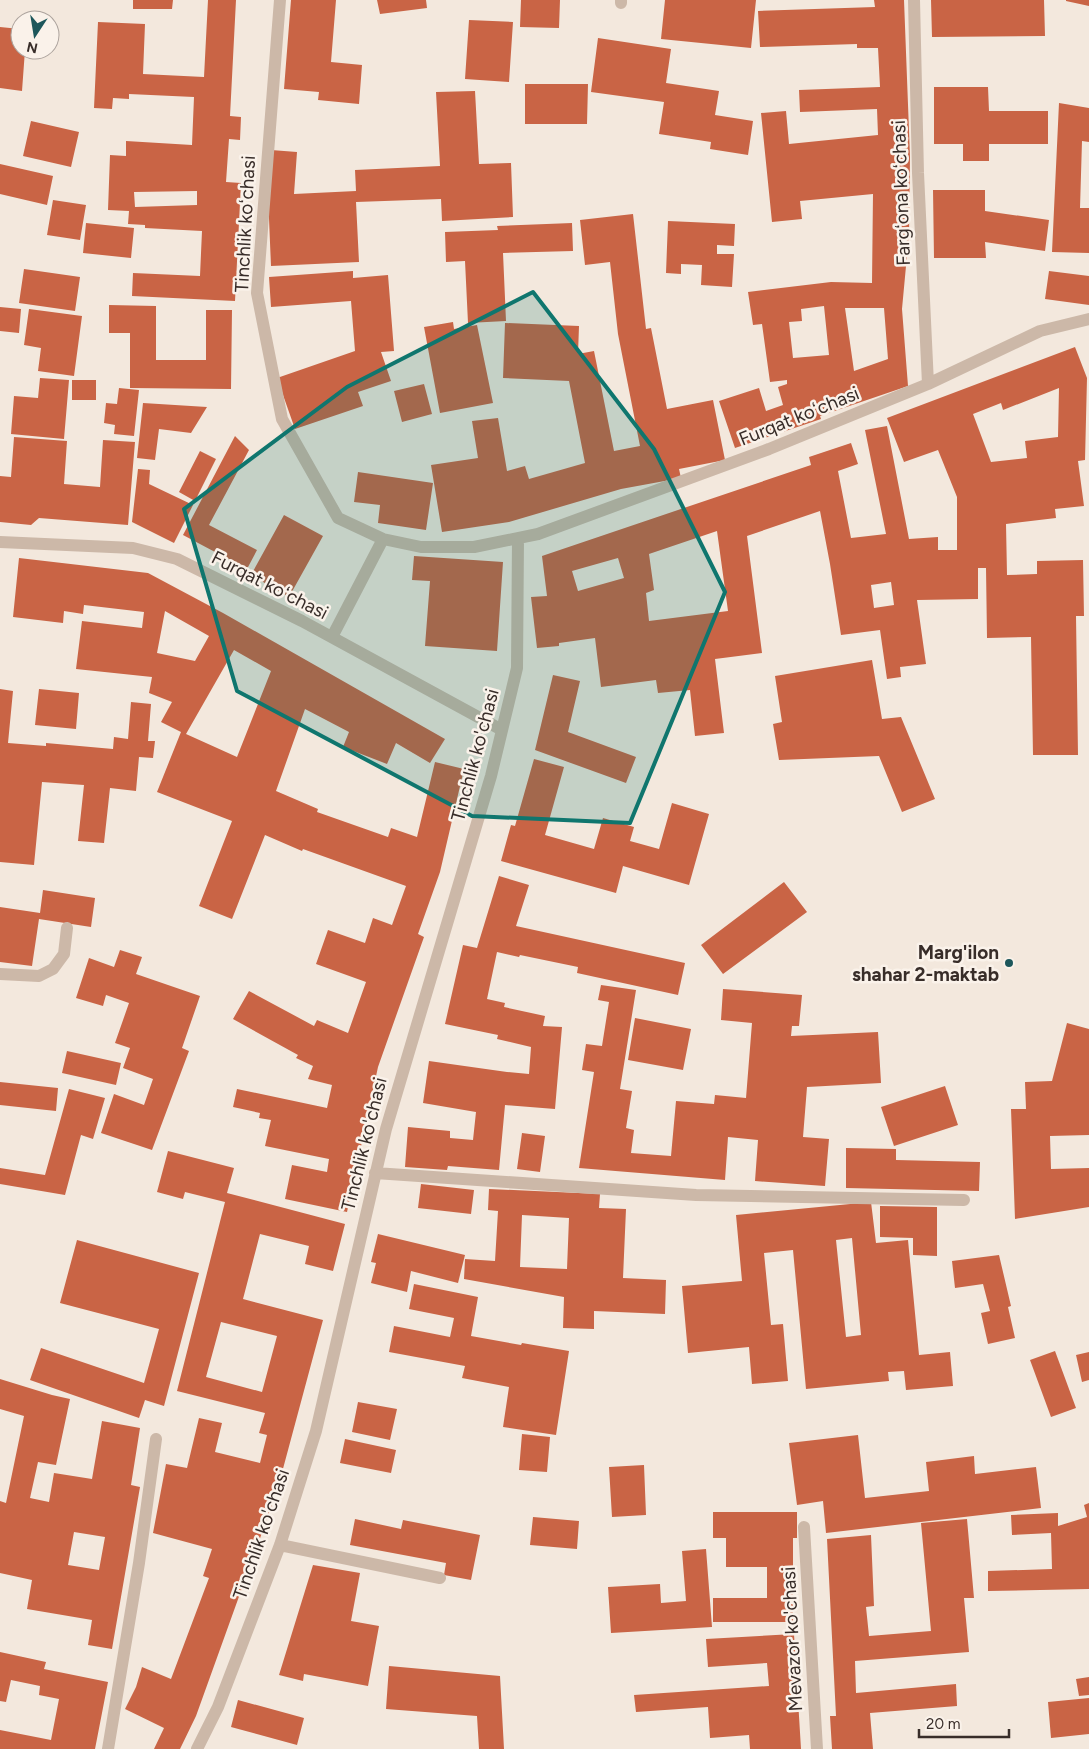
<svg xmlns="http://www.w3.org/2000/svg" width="1089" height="1749" font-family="Figtree,sans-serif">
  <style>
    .building { fill: #c96445; fill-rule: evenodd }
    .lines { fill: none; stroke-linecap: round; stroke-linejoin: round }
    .service { stroke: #ccb8a8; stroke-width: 12 }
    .minor { stroke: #ccb8a8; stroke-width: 12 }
    .marked { fill: #0f766e; fill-opacity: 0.2; stroke: #0f766e; stroke-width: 4; stroke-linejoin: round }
    .poi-dot { fill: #1d575b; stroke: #faf2ea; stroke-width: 2 }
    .labels { text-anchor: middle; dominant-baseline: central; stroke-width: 5; stroke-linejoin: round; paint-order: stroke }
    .street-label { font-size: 19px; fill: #382d29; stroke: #faf2ea }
    .poi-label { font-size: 19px; font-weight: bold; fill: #382d29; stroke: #faf2ea; text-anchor: end }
  </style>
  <rect width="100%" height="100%" fill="#f3e8dd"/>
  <path class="building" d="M133 0H173L172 9H133Z
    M208 0H236L230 116 241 117 240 140 229 139 226 182 241 183 235 301 132 296 133 273 200 276 202 231 145 228V225L128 224 129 211 108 210 110 155 126 156V141L192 145 194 97 129 94V99L113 98 112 109 94 108 98 22 145 24 143 74 204 77ZM197 191V205L135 207 134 192Z
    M291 0H336L331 62 362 65 359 104 318 100 319 92 284 89Z
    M377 0H426L427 8 380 14Z
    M521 0H560L559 28 520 27Z
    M665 0H756L751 48 661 39Z
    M874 0H904L910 157 909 234 902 309 908 386 820 416 821 419 735 448 719 401 759 388 766 411 783 405 778 387 787 384V380L770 382 762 324 753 325 748 292 831 282 872 283 873 194 800 201 802 219 772 222 761 113 786 111 789 144 878 135 877 109 800 112 799 90 880 87 878 48H857V44L760 47 758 11 875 7ZM824 306 829 355 793 358 789 322 802 321 801 309ZM845 308H884L888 359 854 371Z
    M931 0H1044L1045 36 932 37Z
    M1066 0H1089V6L1066 1Z
    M469 20 513 22 509 82 465 79Z
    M0 27 20 29V50H25L22 91 0 88Z
    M598 38 671 49 666 83 719 91 715 115 753 121 748 155 710 149 711 142 659 134 664 102 591 92Z
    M525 84H588L587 124H525Z
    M934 87H988L989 111H1048V144H989V161H963V144H934Z
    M475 91 479 164 511 163 513 217 442 221 441 199 356 202 359 262 271 266 268 195 271 150 297 152 294 194 356 191 355 170 440 166 436 92Z
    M1059 103 1089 108V142L1082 141 1080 208H1089V253L1052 252Z
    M31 121 79 132 71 167 23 156Z
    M0 164 53 176 47 205 0 194Z
    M933 190H985V211L1049 220 1045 251 985 242 986 258H934Z
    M53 200 86 205 80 240 47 235Z
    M633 214 646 329 651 328 667 409 713 400 725 460 679 469 681 478 621 489 509 522 442 532 431 465 478 458 472 421 498 418 507 471 525 466 529 479 585 463 569 381 503 378 505 323 579 326 578 354 594 351 614 451 640 446 618 334 610 262 585 265 580 220Z
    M668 221 735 224 734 246 717 245V254H734L732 287 701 285 702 265 681 264V274L666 273Z
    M86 223 134 228 131 258 83 253Z
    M572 223 573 251 503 253 506 321 468 323 465 261 446 262 445 232 498 230 497 226Z
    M24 269 80 277 75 311 19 303Z
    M353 271V278L388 275 394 351 381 352 391 381 358 392 363 406 295 429 277 378 355 351 351 301 271 307 269 277Z
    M1049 271 1089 276V305L1045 299Z
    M109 305 156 306V360H206V310H232L231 389 130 388V333H109Z
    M0 307 21 309 19 333 0 331Z
    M29 309 82 316 74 376 38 371 41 348 24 345Z
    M453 322 454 329 477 325 493 403 440 413 424 327Z
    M1075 347 1087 378 1085 460 1078 461 1084 506 1055 509 1056 518 1006 524 1007 575 1037 574V561L1083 560 1084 616H1076L1078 755H1033L1031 637 987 638 986 568H978V599L917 600 926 664 900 667 901 677 887 679 880 630 841 635 830 564 820 511 747 536 762 653 715 659 724 733 695 736 690 690 658 693 656 680 601 687 595 638 559 643V646L537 648 531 597 547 596 542 556 811 465 809 457 851 443 858 464 838 471 851 538 886 534 865 430 887 426 909 539 938 537V550H957V497L938 450 904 462 887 418ZM1059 388 1058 437 1025 441 1027 458 991 462 973 414 1001 403 1003 410ZM717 531 728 611 649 621 646 593 654 590 649 554ZM618 558 624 578 578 591 572 571ZM891 582 894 605 874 608 871 585Z
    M40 378 69 380 64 439 11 434 14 396 38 398Z
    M72 380H96V400H72Z
    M424 384 432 414 402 422 394 391Z
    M119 388 139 390 134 436 114 434 115 425 104 423 106 403 117 404Z
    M143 403 207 407 191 433 159 429 155 460 137 458Z
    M235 436 249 450 209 525 257 550 247 569 183 535Z
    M14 437 67 441 64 484 100 487 103 440 135 442 128 525 39 518 31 525 0 522V476L11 477Z
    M200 451 216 459 195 501 179 492Z
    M138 469 150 470 149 484 193 505 174 543 132 522Z
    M358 472 433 483 426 530 378 523 380 505 354 502Z
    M284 515 323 536 289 597 251 575Z
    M414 556 503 562 497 651 425 646 430 581 412 580Z
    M19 558 148 573 223 613 445 739 430 763 396 743 387 764 343 747 349 732 305 709 276 791 318 809 317 812 388 837 391 828 417 837 435 762 464 769 440 872 418 934 424 937 378 1067 347 1212 285 1199 292 1165 327 1172 329 1159 265 1146 271 1120 259 1118 260 1113 233 1107 237 1089 327 1108 332 1085 308 1079 313 1066 296 1058 298 1055 233 1019 249 991 314 1026 317 1020 348 1033 366 982 316 964 328 930 365 943 373 918 392 925 406 886 303 849 302 851 265 835 232 919 199 906 232 821 157 792 181 732 161 722 172 702 149 693 152 677 76 669 82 621 142 628 144 612 84 605 83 614 64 611 63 623 13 617ZM165 611 209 636 195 661 157 653ZM234 650 271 671 237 757 186 734Z
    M872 660 882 719 901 717 935 799 902 812 879 756 779 760 773 724 782 722 775 676Z
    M553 675 580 681 568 732 636 757 626 783 535 750Z
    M0 689 13 691 8 743 46 746V743L113 749 114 737 128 739 131 702 151 704 148 741H155L153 758 139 757 136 791 110 788 104 843 78 841 84 785 42 782 34 865 0 862Z
    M39 689 79 693 76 729 35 725Z
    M534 759 564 767 545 835 594 849 603 818 634 827 630 841 659 849 672 803 709 814 689 885 623 866 616 893 501 861 511 825 515 826Z
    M499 876 529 885 516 926 685 963 678 995 577 973 578 967 520 955 519 957 497 952 487 999 505 1003 504 1007 545 1016 543 1026 562 1027 555 1109 505 1105 499 1170 448 1166 447 1170 405 1167 408 1127 450 1131V1138L473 1140 476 1112 423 1103 429 1061 507 1072 529 1074 531 1047 497 1039 498 1035 445 1024 463 945 477 948Z
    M784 882 807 912 723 974 701 945Z
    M43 890 95 898 91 927 39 919 32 966 0 962V907L40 913Z
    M120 950 142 957 136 974 200 996 182 1048 189 1051 152 1150 101 1133 114 1094 144 1105 153 1079 123 1068 130 1048 115 1043 129 1003 106 995 103 1006 76 998 89 958 114 967Z
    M601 985 636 990 620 1089 632 1091 626 1128 634 1130 631 1153 671 1156 676 1101 714 1104 715 1095 746 1098 752 1023 721 1020 723 989 802 995 799 1026H792L791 1036 878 1032 881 1083 807 1087 803 1137 829 1139 825 1186 755 1181 758 1140 728 1137 725 1180 579 1168 594 1072 582 1070 586 1044 602 1046 609 1002 598 1000Z
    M635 1018 691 1029 683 1070 628 1060Z
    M1067 1023 1089 1029V1135L1050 1136 1051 1169 1089 1168V1207L1015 1219 1011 1109H1026L1025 1082 1052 1081Z
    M67 1051 121 1063 116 1085 62 1073Z
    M0 1082 58 1088 56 1111 0 1105Z
    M945 1086 958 1125 894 1146 881 1107Z
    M69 1089 105 1098 93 1139 81 1135 65 1195 0 1184V1168L45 1175Z
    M522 1133 545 1136 540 1172 517 1169Z
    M846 1148 896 1149V1160L980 1162 979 1191 846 1188Z
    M168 1151 234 1168 227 1193 345 1224 333 1271 305 1264 309 1246 260 1234 243 1299 323 1320 277 1491 196 1716 180 1749H154L164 1728 125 1709 136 1687 142 1667 171 1679 209 1578 203 1576 212 1549 153 1533 166 1464 187 1468 199 1418 222 1423 215 1452 260 1463 267 1435 259 1433 265 1413 177 1391 225 1202 185 1192 183 1199 157 1192ZM221 1322 277 1336 262 1392 206 1377Z
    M421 1184 474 1190 471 1214 418 1208Z
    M489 1189 600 1194 599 1208 626 1209 623 1278 666 1280 665 1314 594 1311V1329L563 1328 564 1297 464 1279 465 1259 495 1261 498 1211 488 1210ZM522 1215 569 1218 567 1269 520 1267Z
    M871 1202 876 1243 908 1240 919 1355 950 1352 953 1386 906 1390 904 1371 888 1372 889 1381 806 1389 793 1250 764 1253 771 1325 783 1324 788 1381 752 1384 749 1347 688 1353 682 1286 742 1281 736 1215ZM852 1238 861 1335 846 1337 836 1240Z
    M880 1206 937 1207V1256L913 1255V1238L880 1237Z
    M378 1234 465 1255 458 1283 411 1271 407 1292 371 1283 376 1263 371 1262Z
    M77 1240 199 1273 164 1406 145 1400 139 1418 30 1380 41 1348 144 1383 159 1329 60 1303Z
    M999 1255 1011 1306 1008 1307 1015 1338 988 1344 981 1313 990 1311 983 1284 955 1288 952 1261Z
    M414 1284 478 1297 471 1336 521 1345 522 1343 569 1351 556 1435 503 1427 509 1387 462 1378 465 1366 389 1352 394 1326 450 1337 454 1318 409 1309Z
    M1055 1351 1076 1408 1051 1417 1030 1360Z
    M1089 1352V1380L1082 1382 1076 1355Z
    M0 1379 52 1395 70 1399 56 1465 38 1462 30 1498 49 1502 54 1473 92 1479 102 1421 140 1428 131 1485 140 1487 112 1649 88 1645 92 1620 27 1609 32 1580 0 1573V1501L6 1503 24 1416 0 1409ZM74 1532 105 1537 99 1570 68 1565Z
    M358 1402 397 1409 390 1440 352 1432Z
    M522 1434 550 1437 547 1472 519 1470Z
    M858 1435 865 1498 929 1491 926 1462 974 1456 975 1474 1036 1467 1041 1508 826 1533 823 1501 797 1505 789 1443Z
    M345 1439 396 1450 391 1473 340 1463Z
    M644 1465 646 1515 612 1517 609 1467Z
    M1089 1503V1589L988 1591V1571L1052 1569 1051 1533 1012 1535 1011 1515 1058 1513V1526L1087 1517 1084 1505Z
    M713 1512H797V1538H793V1622H713V1598H767V1567H726V1538H713Z
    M533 1517 579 1521 577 1549 530 1545Z
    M355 1519 401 1529 403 1520 480 1535 471 1580 444 1575 446 1563 350 1545Z
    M967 1519 974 1598H964L969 1652 855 1661 856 1693 956 1684 957 1706 870 1713 873 1749H832L830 1716H836L827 1539 871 1535 874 1606 866 1607 869 1636 931 1631 921 1523Z
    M706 1549 712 1627 611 1633 608 1587 660 1584 661 1603 686 1601 682 1551Z
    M313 1565 360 1573 351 1621 379 1626 368 1686 304 1674 303 1681 279 1675Z
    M794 1634 801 1749H750L749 1735 710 1738 708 1707 636 1712 634 1695 769 1686 767 1663 708 1667 706 1639Z
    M0 1652 46 1662 44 1669 108 1682 95 1749H0V1730L51 1740 59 1699 39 1695 40 1686 11 1680 6 1702 0 1701Z
    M389 1666 500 1676 504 1749H479L477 1716 386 1709Z
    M1089 1677V1695L1079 1696 1076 1679Z
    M1089 1698V1734L1051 1738 1048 1702Z
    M238 1700 304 1718 297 1745 231 1727Z"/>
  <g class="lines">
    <path class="service" d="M0 974 39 976 53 969 64 954 67 928"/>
    <path class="minor" d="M280 0 257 293 282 419 338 518 383 539 421 547H474L538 534 769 449 928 384 1040 331 1089 319
      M914 0 918 173 928 384
      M621 3V0
      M0 542 133 548 177 559 302 621 502 730
      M332 637 383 539
      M375 1173 696 1195 964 1200
      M804 1527 817 1749
      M280 1545 440 1578
      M108 1749 139 1563 156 1439
      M197 1749 218 1707 280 1545 316 1431 386 1129 491 776 517 668 518 538"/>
  </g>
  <path class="marked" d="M533 292 654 449 725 592 630 823 472 816 237 691 184 509 347 387Z"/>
  <circle class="poi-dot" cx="1009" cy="963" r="5"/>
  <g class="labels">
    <g class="street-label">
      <text transform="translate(901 193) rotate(-92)">Fargʻona koʻchasi</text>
      <text transform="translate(245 224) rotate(-87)">Tinchlik koʻchasi</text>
      <text transform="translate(799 416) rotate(-22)">Furqat koʻchasi</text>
      <text transform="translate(270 585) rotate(27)">Furqat koʻchasi</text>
      <text transform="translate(475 755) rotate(-75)">Tinchlik ko'chasi</text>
      <text transform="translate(364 1144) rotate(-76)">Tinchlik ko'chasi</text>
      <text transform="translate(261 1534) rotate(-71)">Tinchlik ko'chasi</text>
      <text transform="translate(792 1639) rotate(-93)">Mevazor ko'chasi</text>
    </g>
    <g class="poi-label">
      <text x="999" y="952">Marg'ilon<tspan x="999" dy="22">shahar 2-maktab</tspan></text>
    </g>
  </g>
  <g transform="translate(35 35) rotate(192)"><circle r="24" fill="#faf2ea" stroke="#aca39d"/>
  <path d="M0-4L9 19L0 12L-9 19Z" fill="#1d575b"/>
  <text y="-8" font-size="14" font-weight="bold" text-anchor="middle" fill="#382d29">N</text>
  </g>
  <path d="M919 1729v8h90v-8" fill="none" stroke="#382d29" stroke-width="2.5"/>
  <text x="926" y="1729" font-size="15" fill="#382d29" stroke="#faf2ea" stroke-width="4" paint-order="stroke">20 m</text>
</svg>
